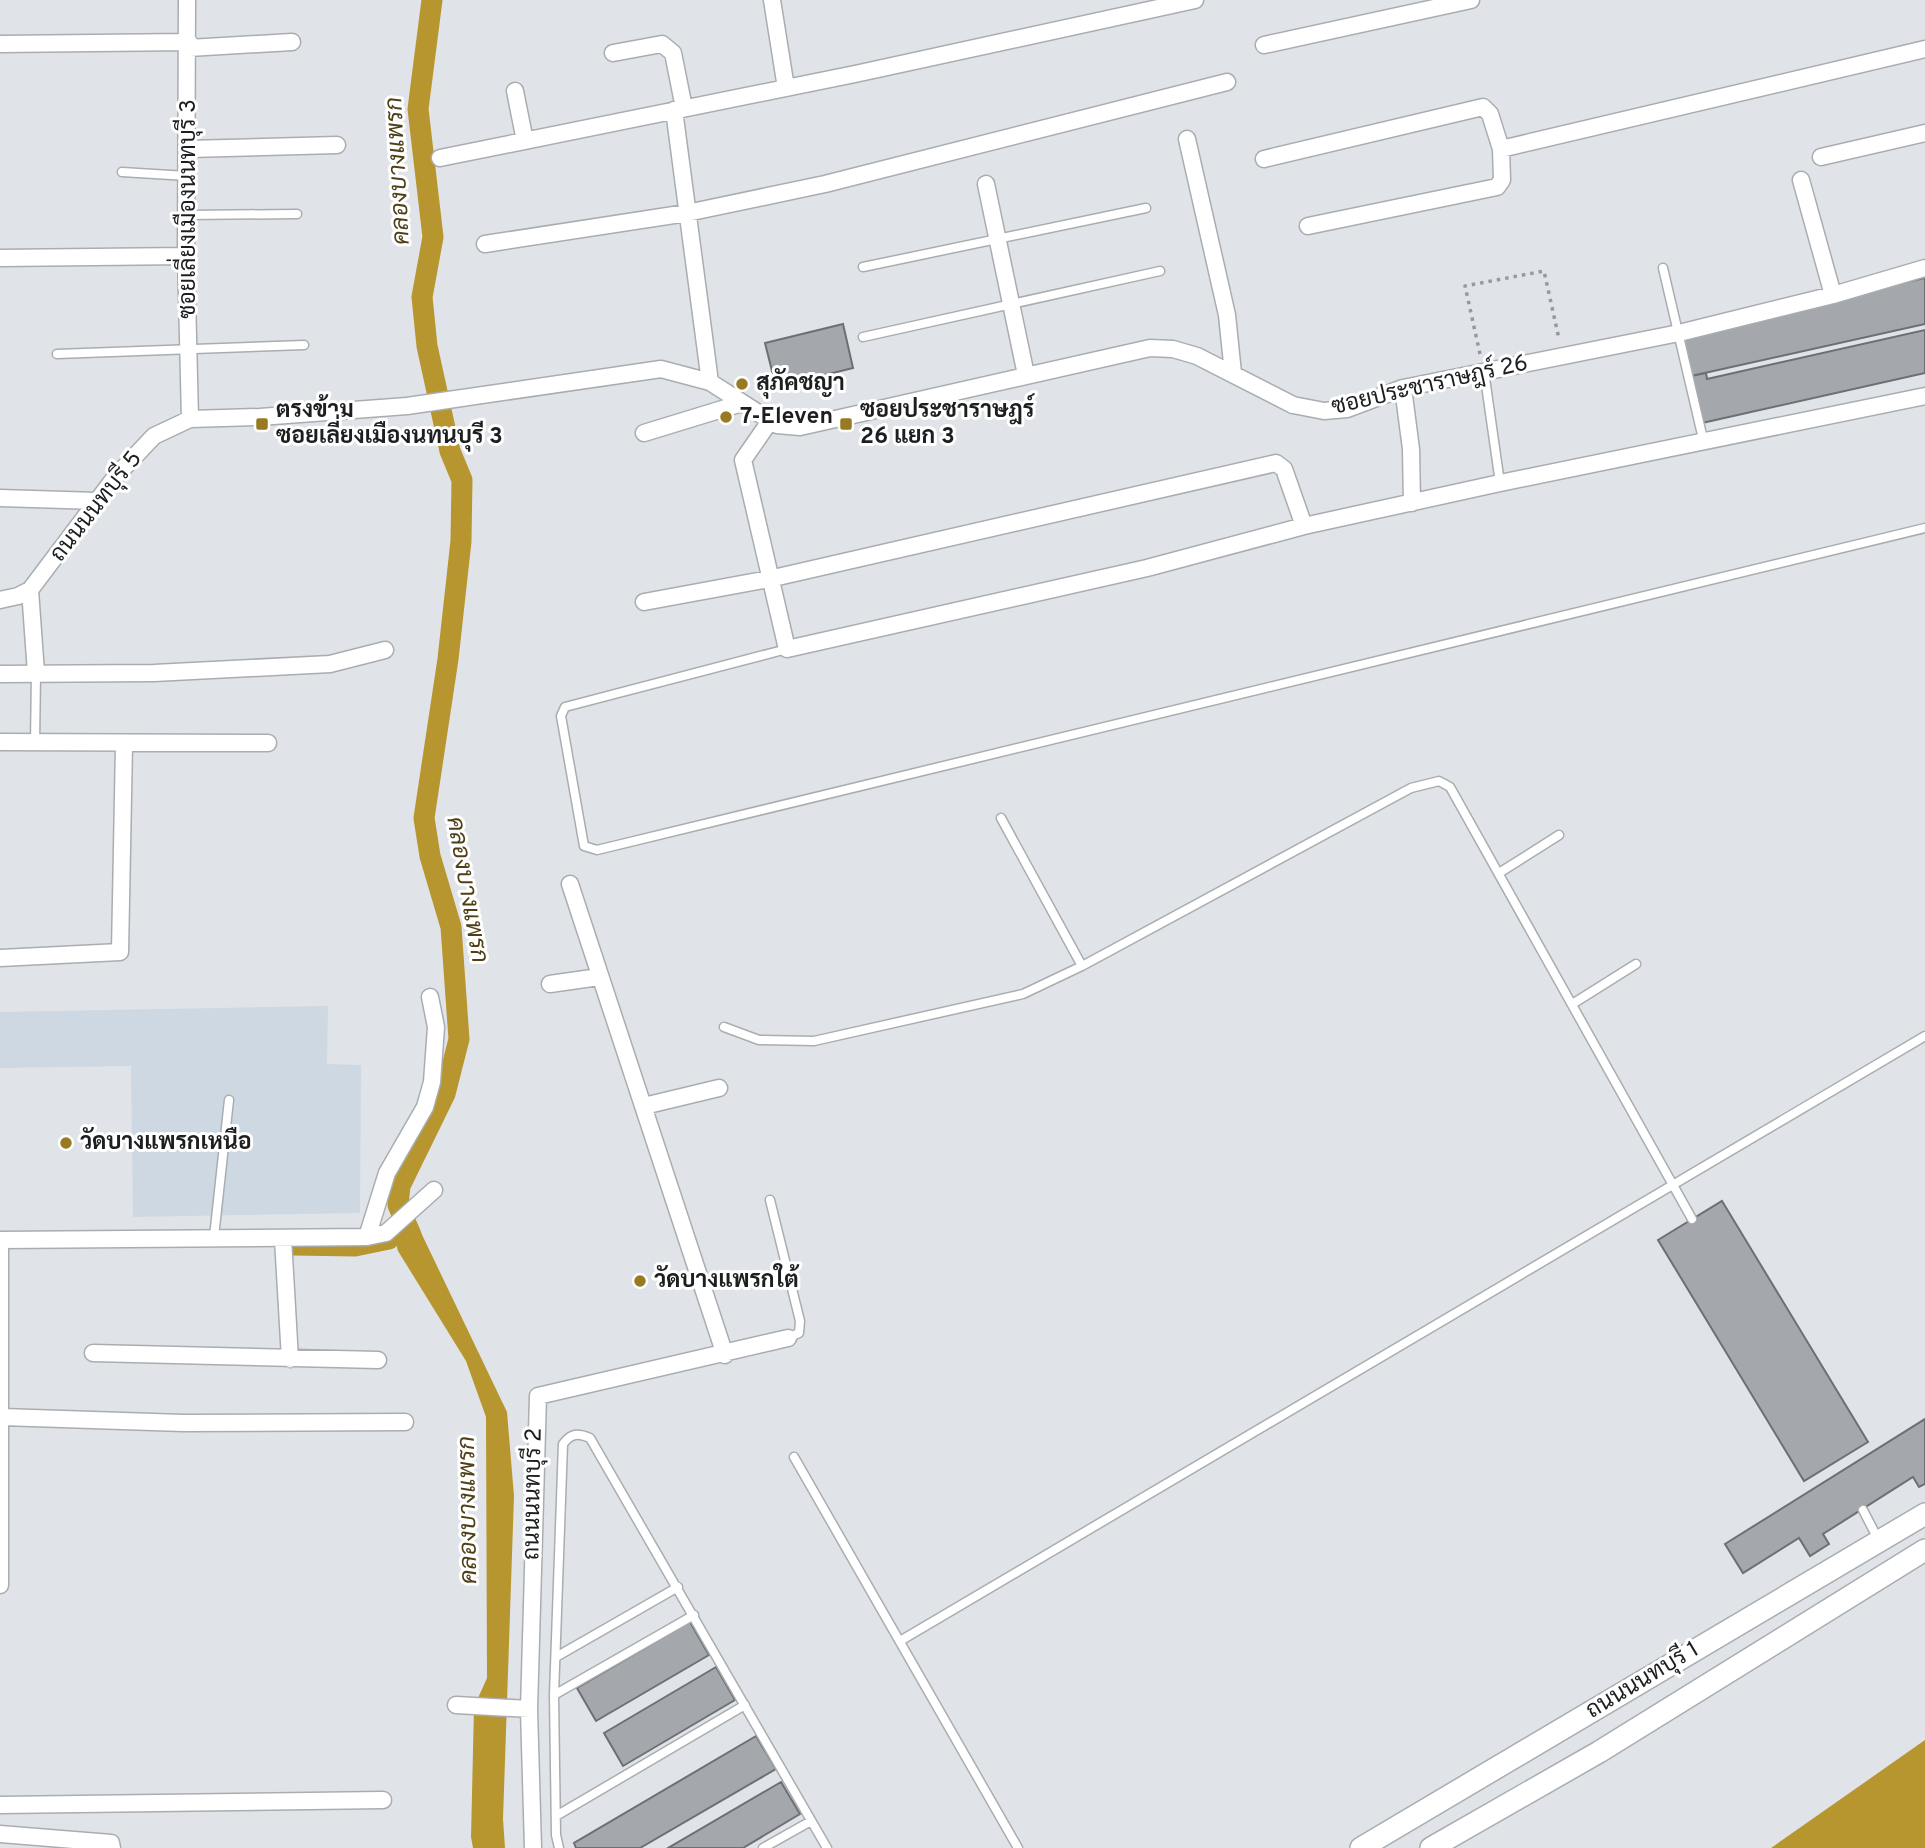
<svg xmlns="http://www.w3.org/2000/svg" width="1925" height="1848" font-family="Overpass,Sarabun,sans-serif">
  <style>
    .built { fill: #ced8e2 }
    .water { fill: #b8962f }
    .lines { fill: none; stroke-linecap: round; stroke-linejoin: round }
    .canal { stroke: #b8962f; stroke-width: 21 }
    .building { fill: #a4a8ac; stroke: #6c6f73; stroke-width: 2 }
    .lane-casing { stroke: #a9adb1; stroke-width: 11 }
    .street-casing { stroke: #a9adb1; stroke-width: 19 }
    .secondary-casing { stroke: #a9adb1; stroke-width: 24 }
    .path { stroke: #969a9d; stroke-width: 3.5; stroke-dasharray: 3.5 5; stroke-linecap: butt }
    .lane { stroke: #fff; stroke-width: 8 }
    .street { stroke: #fff; stroke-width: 16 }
    .secondary { stroke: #fff; stroke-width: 21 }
    .poi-dot { fill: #977a22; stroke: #fff; stroke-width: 2.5 }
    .labels { text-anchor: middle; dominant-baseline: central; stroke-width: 6; stroke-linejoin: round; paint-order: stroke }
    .street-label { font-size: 23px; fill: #1c1e1f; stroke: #fff }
    .poi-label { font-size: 23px; font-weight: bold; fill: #1c1e1f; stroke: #fff; text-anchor: start }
    .water-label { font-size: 24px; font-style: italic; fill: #4e3f16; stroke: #fff }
  </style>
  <rect width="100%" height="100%" fill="#e0e4e9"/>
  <path class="built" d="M328 1006 327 1064 361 1065 360 1213 133 1217 131 1066 0 1068V1012Z"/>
  <path class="water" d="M414 1218 507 1412 514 1496 503 1819 505 1848H473L471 1837 474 1707 487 1678 486 1417 466 1361 398 1251 393 1233Z
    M1925 1740V1848H1771Z"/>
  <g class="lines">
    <path class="canal" d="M411 1235 398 1205 400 1186 445 1094 459 1039 451 927 430 856 424 818 448 659 461 541 462 480 450 451 427 346 422 297 433 237 418 109 432 0
      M293 1245 355 1246 389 1239"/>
  </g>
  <path class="building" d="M1925 278V324L1691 376 1681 332Z
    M843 324 853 368 776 387 765 343Z
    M1925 330V373L1702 423 1691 376 1706 373 1707 379Z
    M1722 1201 1868 1442 1804 1481 1658 1240Z
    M1925 1419V1484L1919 1487 1913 1477 1823 1534 1829 1544 1810 1556 1799 1538 1743 1573 1725 1544Z
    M690 1622 709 1655 596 1721 577 1688Z
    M716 1667 735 1700 623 1766 604 1733Z
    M756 1736 776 1769 640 1848H576L574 1843Z
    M781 1782 800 1814 743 1848H668Z"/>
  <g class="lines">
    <defs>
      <path id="lane" d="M122 172 187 176
        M186 215 297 214
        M863 267 1146 208
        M1663 268 1703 439
        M863 337 1160 271
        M57 354 304 345
        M1484 371 1500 483
        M787 649 565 707 561 716 584 846 597 850 1925 528
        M35 743 36 673
        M1001 818 1082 966
        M1499 873 1559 835
        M1574 1003 1636 964
        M724 1027 759 1040 814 1041 1023 994 1082 966 1411 788 1439 781 1450 787 1692 1219
        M770 1200 800 1321 799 1333 788 1338
        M214 1237 229 1100
        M794 1457 1018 1848
        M1863 1510 1879 1541
        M900 1641 1925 1036
        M556 1657 678 1587
        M554 1695 694 1615
        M556 1816 745 1705
        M559 1848 556 1835 554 1695 563 1444C571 1433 578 1433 590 1438L827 1848
        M763 1848 811 1821"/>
      <path id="street" d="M187 0 186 256 190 419
        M772 0 786 88
        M0 44 189 42
        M1264 45 1471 0
        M189 48 292 42
        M613 53 662 44 673 53 684 108
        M515 91 525 141
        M674 110 710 382
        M1187 139 1227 315 1233 373
        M188 149 337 145
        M1821 157 1925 133
        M440 158 855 74 1195 0
        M1264 159 1483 107 1490 114 1501 149 1925 49
        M1801 180 1833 295
        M986 184 1026 375
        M1308 226 1497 187 1502 180 1501 149
        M485 244 687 213 825 184 1227 82
        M0 258 186 256
        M1403 388 1411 449 1412 503
        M770 421 743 460 787 649 1147 568 1304 526 1500 483 1925 396
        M644 433 742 403
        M0 498 97 501
        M30 590 36 673
        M0 600 18 596 30 590 116 476 154 436 190 419 260 417 407 406 661 369 710 382 777 425 800 427 1150 348 1173 349 1197 356 1293 405 1324 411 1347 409 1403 388 1679 333 1833 295 1925 268
        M644 602 769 579 1276 463 1284 469 1304 526
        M0 674 154 673 330 664 385 650
        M0 742 268 743
        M570 884 725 1355
        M0 958 120 952 124 744
        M550 984 599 977
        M644 1106 719 1088
        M367 1237 387 1173 425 1107 432 1082 436 1027 430 997
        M283 1239 290 1359
        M0 1240 367 1237 386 1233 434 1190
        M93 1353 378 1360
        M2 1417 183 1423 405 1422
        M0 1585V1240
        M456 1705 529 1709
        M0 1805 383 1800
        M0 1834 111 1843 112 1848
        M533 1848 529 1709 538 1396 788 1338"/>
      <path id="secondary" d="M1361 1848 1925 1514
        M1431 1848 1599 1752 1925 1550"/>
    </defs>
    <use href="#lane" class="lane-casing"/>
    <use href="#street" class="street-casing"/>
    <use href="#secondary" class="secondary-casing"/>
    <path class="path" d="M1480 354 1465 286 1544 271 1559 339"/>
    <use href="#lane" class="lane"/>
    <use href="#street" class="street"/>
    <use href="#secondary" class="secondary"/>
  </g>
  <g class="poi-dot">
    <circle cx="742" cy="384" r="7"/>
    <circle cx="726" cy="417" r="7"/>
    <rect x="255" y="417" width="14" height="14" rx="3.5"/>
    <rect x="839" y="417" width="14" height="14" rx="3.5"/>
    <circle cx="66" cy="1143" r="7"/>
    <circle cx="640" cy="1281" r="7"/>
  </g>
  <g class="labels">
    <g class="street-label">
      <text transform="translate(189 209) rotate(-90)">ซอยเลี่ยงเมืองนนทบุรี 3</text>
      <text transform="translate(1430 386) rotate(-13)">ซอยประชาราษฎร์ 26</text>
      <text transform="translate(97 507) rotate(-52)">ถนนนนทบุรี 5</text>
      <text transform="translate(534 1494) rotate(-89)">ถนนนนทบุรี 2</text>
      <text transform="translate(1643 1681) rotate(-31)">ถนนนนทบุรี 1</text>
    </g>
    <g class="poi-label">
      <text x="756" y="384">สุภัคชญา</text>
      <text x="276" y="411">ตรงข้าม<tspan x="276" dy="26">ซอยเลี่ยงเมืองนทนบุรี 3</tspan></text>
      <text x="860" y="411">ซอยประชาราษฎร์<tspan x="860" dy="26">26 แยก 3</tspan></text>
      <text x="740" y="417">7-Eleven</text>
      <text x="80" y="1143">วัดบางแพรกเหนือ</text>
      <text x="654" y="1281">วัดบางแพรกใต้</text>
    </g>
    <g class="water-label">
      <text transform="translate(399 171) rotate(-93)">คลองบางแพรก</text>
      <text transform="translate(466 890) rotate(80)">คลองบางแพรก</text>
      <text transform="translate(469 1510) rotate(-91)">คลองบางแพรก</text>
    </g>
  </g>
</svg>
